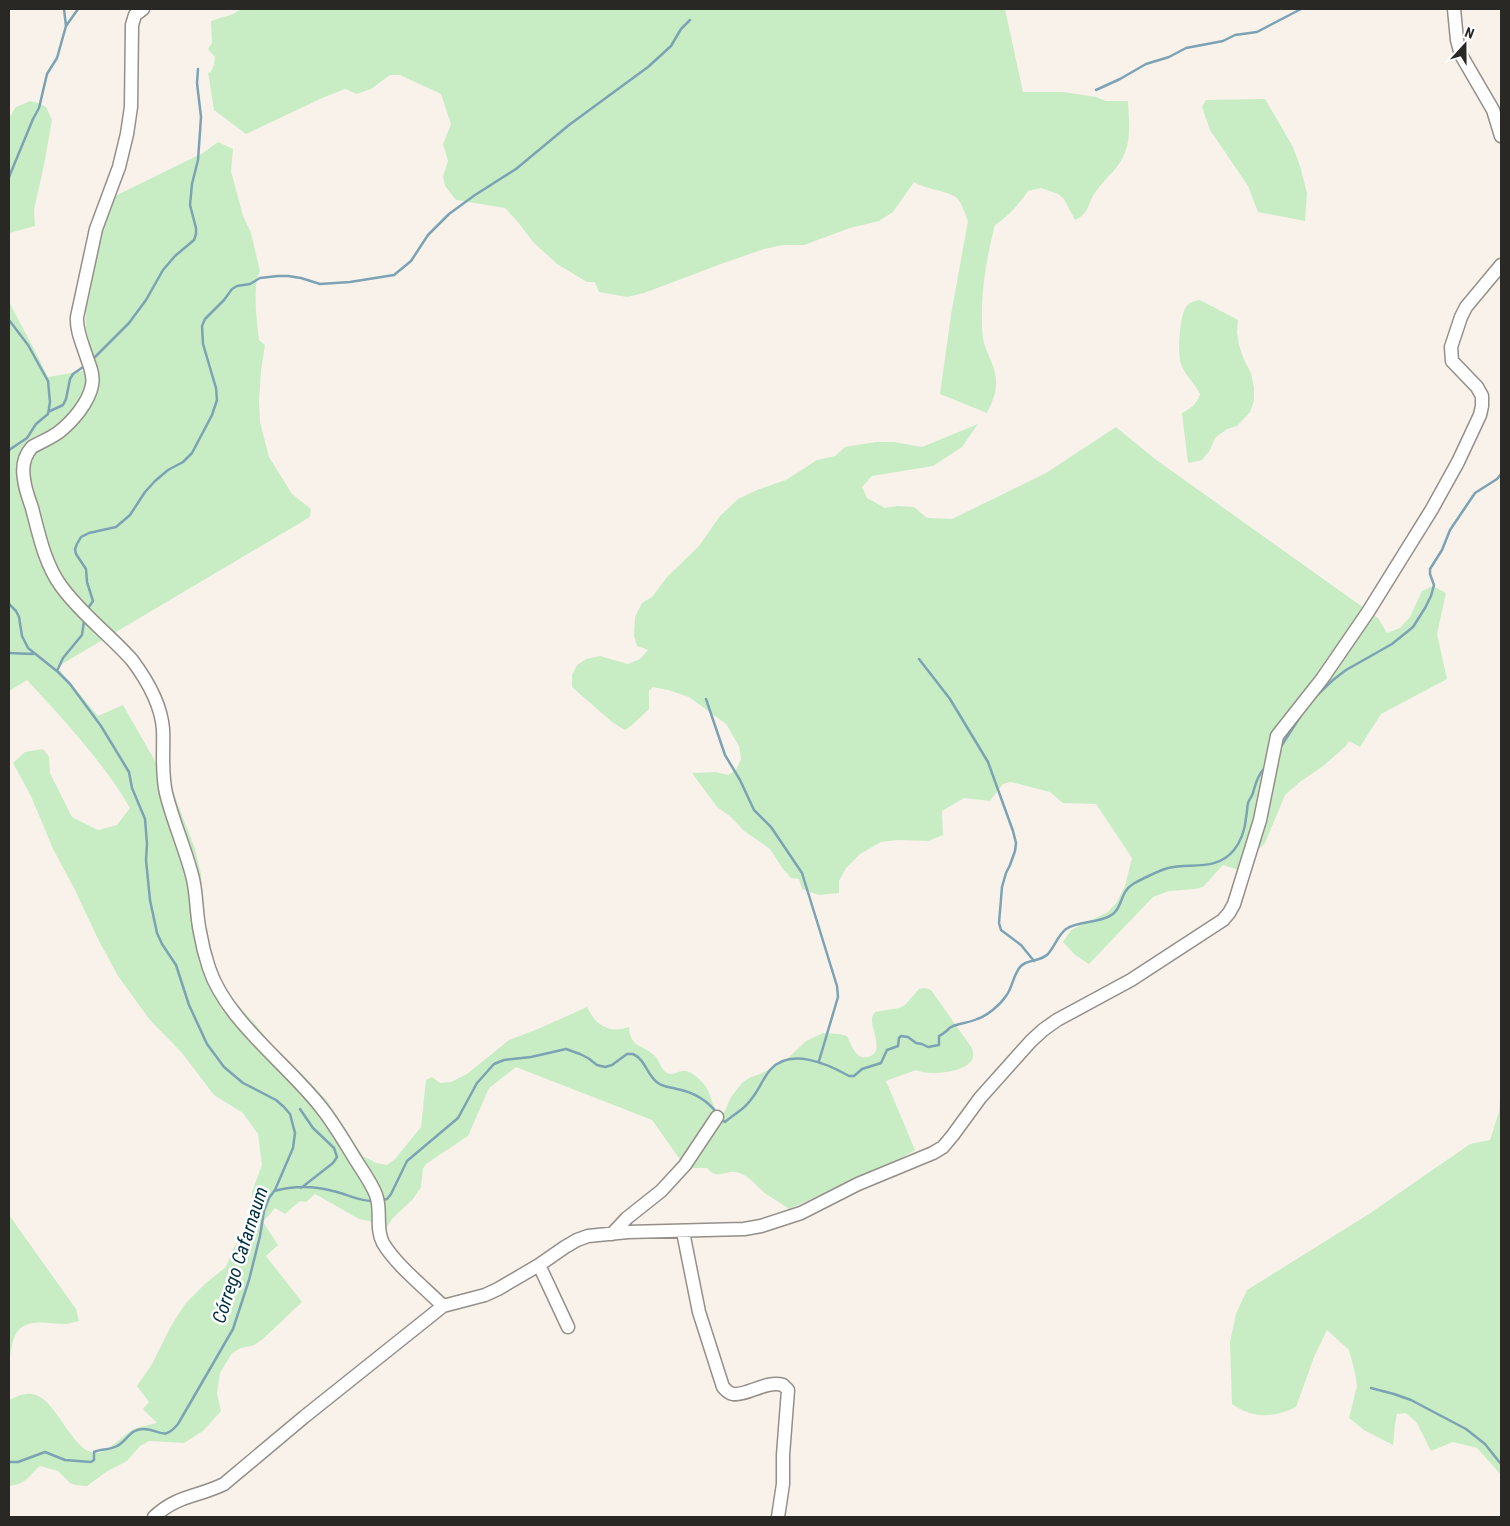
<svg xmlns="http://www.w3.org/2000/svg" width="1510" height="1526" font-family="'Roboto Condensed',sans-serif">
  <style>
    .green { fill: #c8edc5 }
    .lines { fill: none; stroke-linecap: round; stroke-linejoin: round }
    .stream { stroke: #7ca2b4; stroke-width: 2.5 }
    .minor-casing { stroke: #948f89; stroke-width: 15 }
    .minor { stroke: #fff; stroke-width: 12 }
    .labels { text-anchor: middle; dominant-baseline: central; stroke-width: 5; stroke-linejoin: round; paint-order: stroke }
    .water-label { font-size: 19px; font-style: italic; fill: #003042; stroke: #fff }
  </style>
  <rect width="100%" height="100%" fill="#f8f2eb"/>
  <path class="green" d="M241 9H1005L1023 92H1063L1096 97 1106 101H1128C1129 125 1133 147 1116 168 1108 177 1099 186 1093 196 1087 207 1088 214 1075 220L1064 199 1058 194 1041 188 1028 191C1019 204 1009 216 995 225 987 256 981 288 982 320 982 327 982 336 984 343 988 356 997 370 996 384 996 394 991 405 987 413L940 394 951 315 968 221C965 214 962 203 957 198 948 191 925 189 914 182L893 212 879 221 850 228 804 245H783L764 249 721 264 644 293 627 297 599 292 595 282H587L557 264 534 243 517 221 505 208 456 200 445 186 443 176 448 161 443 144 451 124 441 94 400 75H390L371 89 357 94 345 89 322 98 246 134 214 110 208 72 210 73 214 65 215 57 208 49 212 43 211 21 233 14Z
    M1265 99 1293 147 1300 166 1307 193 1305 221 1258 212 1248 186 1210 130 1202 107 1206 100Z
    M30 101 39 103 46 107 52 120 44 165 34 210 35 226 9 233V118L16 107Z
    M218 142 233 149 231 171 243 216 251 233 260 271C252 285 257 323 259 340L265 345 261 371 259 401 260 422 269 457 292 494 311 509 310 517 57 667 98 716 123 705 174 794 195 849 201 874 204 916 212 964 225 991 256 1025 281 1056 302 1074 327 1101 363 1156 376 1163 387 1165 395 1159 421 1127 426 1080 432 1077 440 1083 451 1082 467 1074 509 1040 538 1029 587 1007C596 1025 608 1034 629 1027 630 1049 644 1044 656 1057 660 1062 661 1070 667 1073 672 1076 676 1072 682 1071 688 1070 695 1075 699 1079 710 1088 711 1102 717 1114L724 1113 731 1097 742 1083 749 1078 760 1074 785 1061 806 1041 823 1033 839 1034 847 1036C851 1044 856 1060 867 1057 886 1053 871 1031 872 1019 872 1016 874 1014 875 1012L899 1008 905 1005 919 989 925 988 931 990 972 1048C973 1052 974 1056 972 1060 964 1073 928 1076 916 1070L886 1081 915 1150 901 1158 789 1209C782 1204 774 1199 766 1194 757 1187 750 1176 739 1173 725 1168 719 1182 707 1168H686L652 1120 516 1067 489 1088 468 1136 426 1164 423 1169 421 1187 413 1199 392 1219 386 1229 369 1221 359 1219 315 1194 306 1202 300 1201 285 1214 275 1208 263 1222 278 1245 266 1256 302 1302 263 1339 254 1345 241 1348 232 1353 220 1373 217 1393 221 1411 203 1431 184 1443 149 1441 140 1446 127 1461 106 1472 87 1486 75 1485 70 1483 58 1471 40 1466C28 1476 27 1484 9 1486V1400C14 1398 21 1394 27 1394 56 1390 70 1456 99 1453 109 1451 124 1434 134 1429 141 1426 150 1425 157 1423L143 1409 149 1402 137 1386 152 1364 171 1326 185 1304 206 1283 226 1267 233 1249 250 1225 252 1192 262 1165 258 1134 243 1113 214 1095 182 1053 150 1020 118 976 98 939 74 888 53 849 31 796 13 763 25 752 43 749 49 757 50 773 72 817 98 830 117 825 130 808C104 763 63 719 27 680L9 691V302L34 349 48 377 95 369 86 329 85 302 87 259 111 198 203 153Z
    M1200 300 1238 320 1237 332 1239 345 1244 360 1251 373 1254 388V401L1250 412 1237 426 1227 429 1215 438 1210 450 1202 460 1188 463 1182 413C1191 408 1197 404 1200 394 1195 384 1184 374 1181 364 1177 354 1180 315 1186 307 1189 302 1195 301 1200 300Z
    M978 424 962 447 933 466 872 476 862 487 867 498 885 508 897 506 914 507 927 518 952 519 1046 473 1116 427 1155 459 1378 618 1387 633 1400 628 1410 617 1422 591 1433 586 1446 593 1437 634 1447 679 1381 714 1360 747 1349 741 1346 746 1322 767 1301 781 1285 795 1265 843 1256 852 1245 872 1223 865 1203 887 1195 889 1169 891 1153 897 1089 964 1075 955 1063 942 1071 930 1108 912 1117 902 1125 886 1132 858 1096 804 1063 803 1050 792 1011 782 1003 784 990 801 964 798 942 811 943 835 928 841 898 840 881 842 860 854 846 868 839 881V893L819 895 802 889 799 879 791 878 783 869 770 849 744 831 731 817 717 807 692 773 716 772 728 775 736 770 741 759 739 746 726 724 689 697 668 690 653 687 649 691V709L632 725 625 730 612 722 572 687V675L577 665 586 659 600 656 628 664 640 659 648 650 637 646 634 636 635 617 642 603 652 597 667 577 699 546 720 516 738 499 757 490 786 480 817 460 835 456 845 447 876 442H894L922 447Z
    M1501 1086V1475L1477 1448 1453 1442 1431 1451 1417 1423 1406 1413 1397 1414 1395 1424 1393 1445 1364 1430 1349 1418 1357 1386 1355 1373 1349 1350 1327 1330 1314 1357 1296 1407C1274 1418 1253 1419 1232 1404L1230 1342 1236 1314 1247 1290 1369 1214 1470 1144 1490 1140 1499 1112Z
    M9 1215 76 1309 79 1321C75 1322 71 1323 67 1324 51 1325 30 1317 18 1331 12 1337 10 1356 9 1365Z"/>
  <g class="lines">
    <path class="stream" d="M66 26 78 9
      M1096 90 1120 79 1146 64 1169 57 1186 48 1223 41 1235 35 1257 32 1301 9
      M9 177 33 119 39 108 47 74 57 58 66 26 64 9
      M9 320 28 345 48 381 50 402 48 414 36 424 27 438 9 450
      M92 360 129 323 146 300 163 270 175 256 194 240 196 234V228L190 205 192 184 198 160 201 117 197 83 198 69
      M50 411 63 405 66 399 70 379 73 374 86 365
      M9 604 16 611 19 617 22 636 28 648 58 672 70 684 101 726 129 772 132 788 145 819 147 844 146 860 150 900 157 933 162 944 176 965 189 1005 207 1044 224 1067 243 1083 276 1100 284 1107 290 1114 295 1133 293 1148 275 1190 269 1198 264 1211 260 1236 249 1280 233 1329 178 1424C163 1442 161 1429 143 1429 130 1429 127 1441 117 1446 110 1450 101 1449 94 1452V1460L91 1462 65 1460 45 1452 18 1462H9
      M86 611 93 601 87 582 86 569 76 554 75 549 77 544 81 537 89 533 116 527 130 515 145 492 155 481 168 470 183 462 192 453 212 415 217 400 216 388 203 344 202 326 205 319 224 300 232 289 237 286 250 284 260 278 278 276H288L301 278 320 284 350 282 394 275 411 261 428 235 449 214 475 195 516 169 569 125 648 67 671 46 681 29 690 20
      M9 653 33 654
      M919 659 950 699 988 762 1013 831 1016 843 1015 851 1010 865 1006 873 1002 887 999 923 1001 930 1021 945 1034 961
      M57 671 63 658 82 635 84 621
      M1315 697 1333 680 1346 670 1392 644 1413 627 1425 608 1431 596 1434 585 1430 574V569L1442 550 1450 530 1475 493 1497 479 1501 474
      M706 699 725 755 740 780 754 810 771 827 802 873 837 986 838 997 819 1061
      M1280 748 1300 717
      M300 1109 313 1128 334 1148 337 1157 333 1163 301 1188
      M721 1120 725 1122C733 1115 743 1110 749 1102 758 1092 762 1080 770 1070 790 1047 828 1064 849 1076H854L862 1069 881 1063 887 1050 898 1046 899 1038 901 1036 908 1037 916 1043 922 1044 928 1047 939 1045V1036C944 1034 947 1030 951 1027 959 1023 969 1023 977 1019 987 1016 1000 1005 1006 996 1013 987 1013 974 1021 966 1028 959 1040 962 1048 954 1055 946 1058 935 1066 929 1079 920 1100 924 1113 914 1123 906 1120 892 1133 884 1140 880 1160 870 1168 868 1192 863 1217 871 1234 850 1241 841 1245 829 1246 818 1247 813 1247 808 1248 803 1249 800 1252 796 1253 793 1256 782 1258 775 1266 766
      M274 1191C293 1186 314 1186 333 1191 347 1194 358 1201 372 1201
      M383 1200 387 1199 391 1194 407 1161 458 1118 477 1083 494 1064 504 1060 531 1057 566 1049 580 1054 588 1058 597 1065 605 1067 612 1065 627 1054H633C646 1060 647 1076 658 1083 663 1087 671 1087 677 1089 692 1092 707 1100 717 1113
      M1371 1388 1394 1394 1411 1400 1466 1429 1485 1444 1501 1464"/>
    <defs>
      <path id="minor" d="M143 9 135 15 132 25 131 107 127 134 119 167 96 229 77 317C76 331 83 345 87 358 90 366 94 376 92 385 89 402 73 421 59 432 51 438 41 442 32 447 24 456 22 468 24 479 25 489 29 499 32 508 39 535 45 564 61 586 81 614 110 635 132 660 147 680 161 703 163 729 164 750 161 771 166 793 173 822 186 850 193 879 197 896 196 914 200 932 202 944 205 956 209 968 226 1020 286 1063 320 1106 334 1123 345 1143 357 1162 364 1173 372 1184 376 1195 382 1210 375 1228 383 1243 396 1265 425 1288 443 1306
        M1454 9 1457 40 1461 55 1493 110 1501 136
        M683 1232 699 1312 723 1387C726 1390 728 1393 733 1394 747 1396 766 1380 783 1385L788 1390 783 1455V1484L778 1517
        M612 1234 627 1218 661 1191 685 1165 717 1117
        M539 1265 568 1327
        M154 1517C177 1495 198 1497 224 1484L304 1417 443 1306 485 1295 498 1289 539 1265 565 1247 577 1240 588 1236 628 1232 744 1229 761 1226 801 1213 858 1184 933 1153 943 1147 953 1135 980 1098 1031 1041 1043 1030 1057 1020 1131 980 1223 920 1229 913 1234 904 1260 820 1277 736 1322 679 1368 612 1432 509 1458 462 1480 415 1482 406V396L1477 387 1452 361 1451 347 1461 317 1466 307 1501 265"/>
    </defs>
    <use href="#minor" class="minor-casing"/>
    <use href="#minor" class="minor"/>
  </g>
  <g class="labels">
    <g class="water-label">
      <text transform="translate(240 1255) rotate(-72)">Córrego Cafarnaum</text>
    </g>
  </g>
  <rect width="1510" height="1526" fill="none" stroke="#2a2825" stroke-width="20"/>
  <g transform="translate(1465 45) rotate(21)" stroke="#ffffff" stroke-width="4" paint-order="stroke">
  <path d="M0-4L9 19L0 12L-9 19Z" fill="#2a2825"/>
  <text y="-8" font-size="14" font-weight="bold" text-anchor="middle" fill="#2a2825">N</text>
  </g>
</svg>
